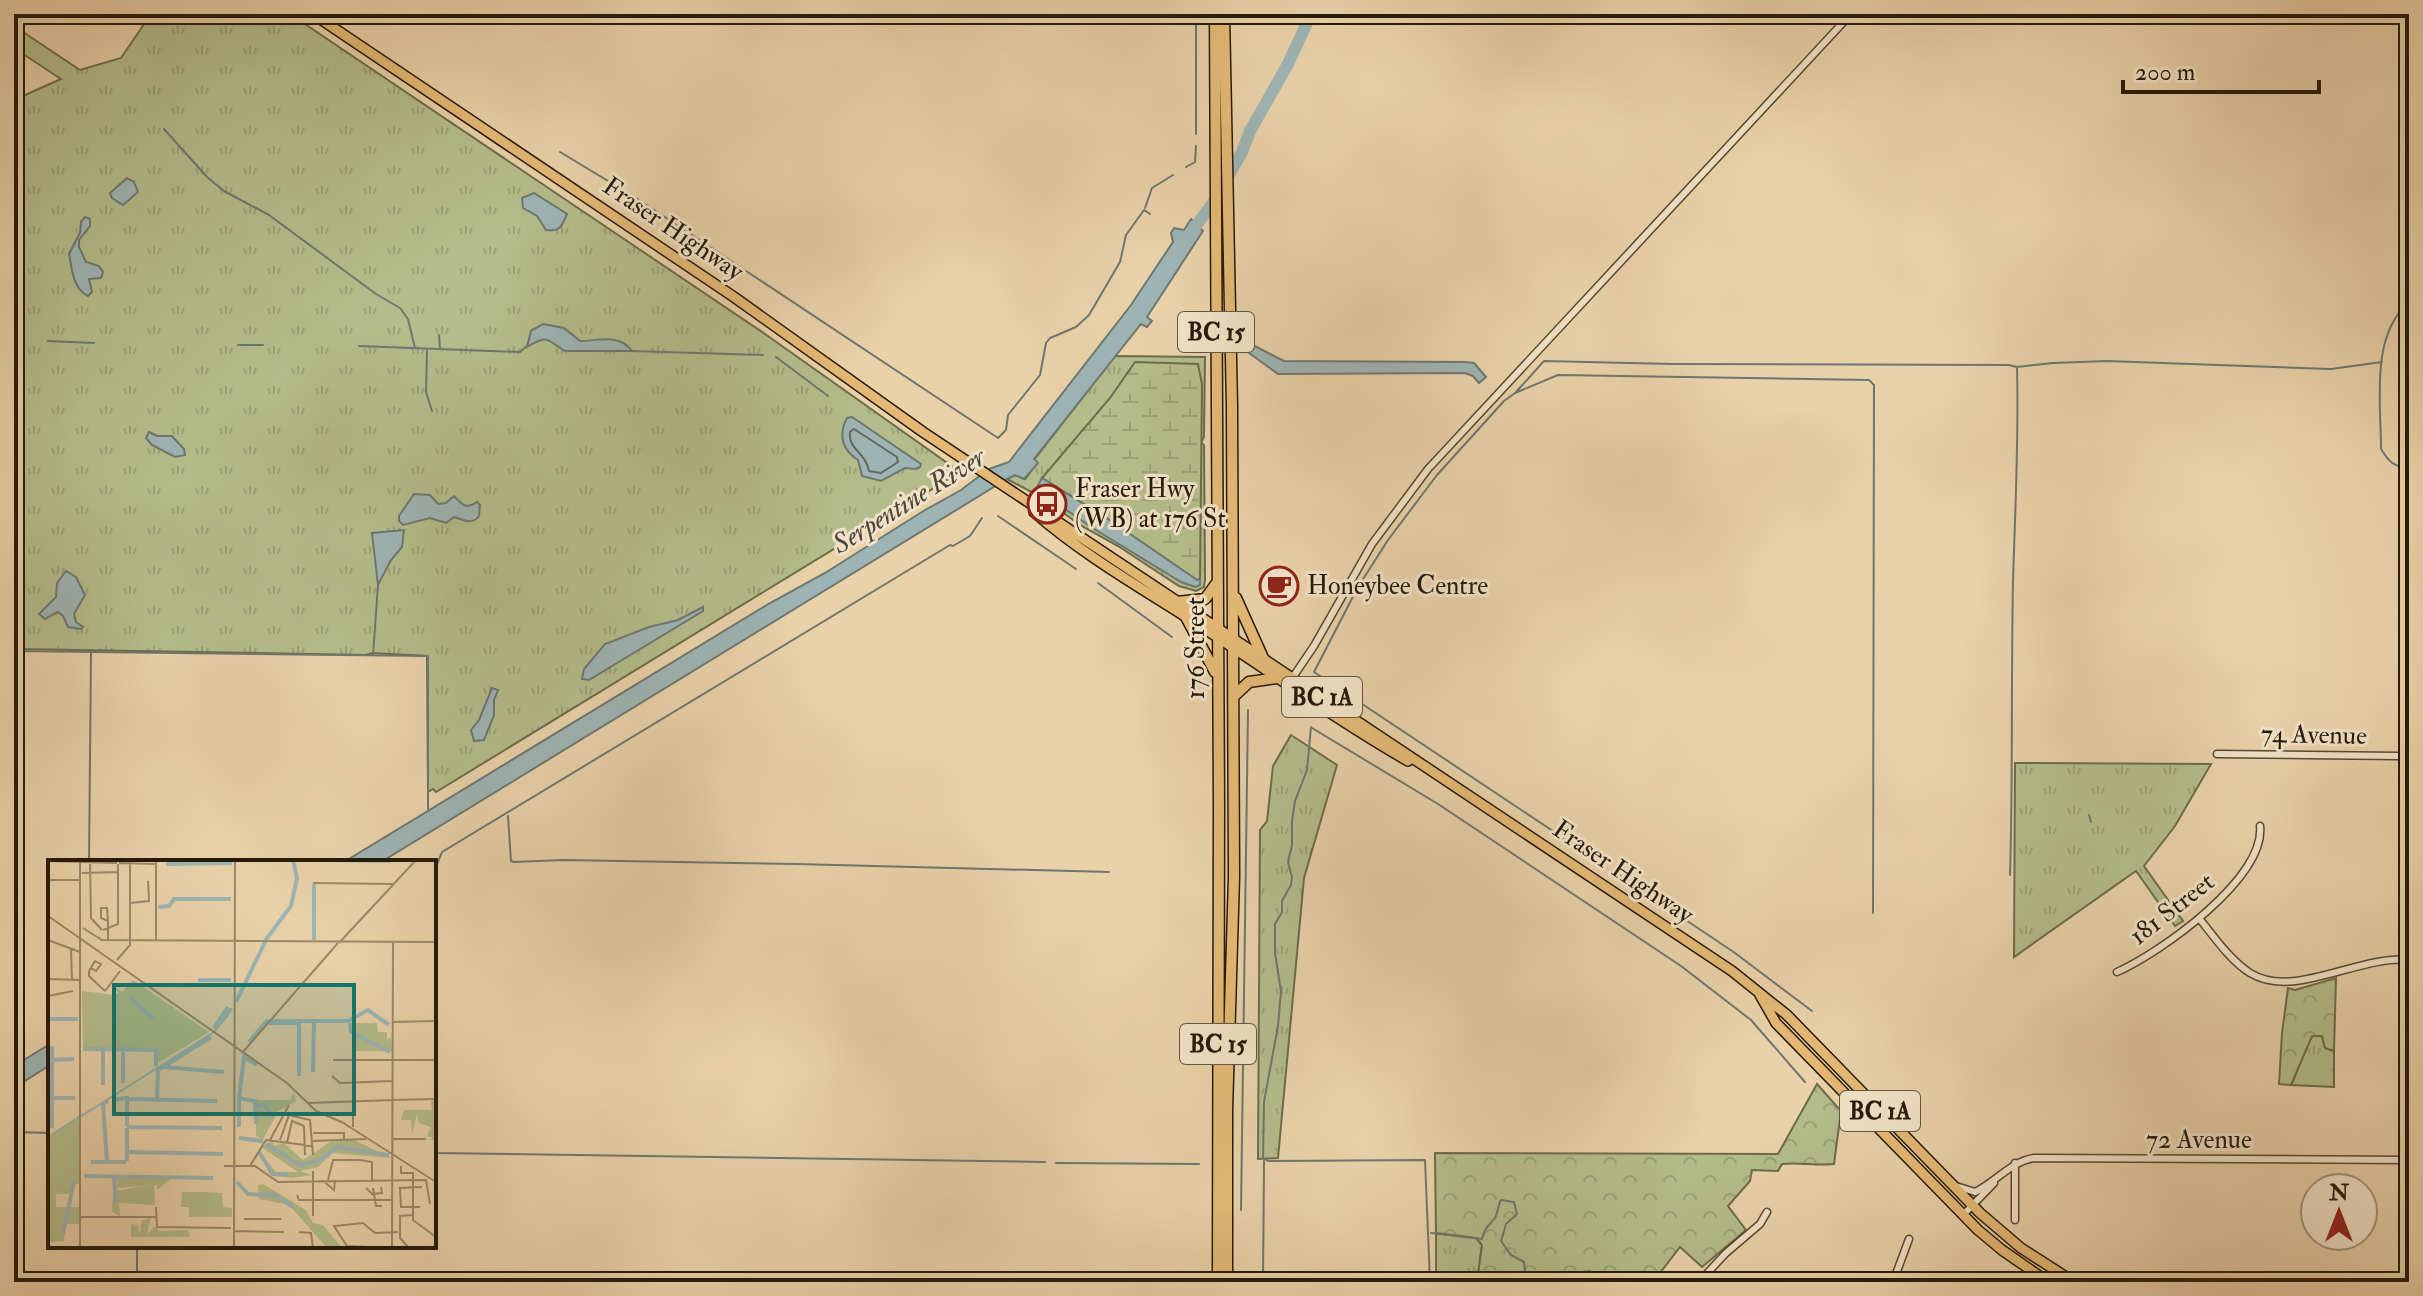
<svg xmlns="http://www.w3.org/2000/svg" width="2423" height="1296" font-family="'IM FELL Double Pica',serif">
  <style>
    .grass { fill: url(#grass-tufts); stroke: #6c6b4a; stroke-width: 2 }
    .forest { fill: url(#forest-crowns); stroke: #6c6b4a; stroke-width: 2 }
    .wetland { fill: url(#wetland-marsh); stroke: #6c6b4a; stroke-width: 2 }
    .water { fill: #9db4b4; stroke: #6d7670; stroke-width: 2 }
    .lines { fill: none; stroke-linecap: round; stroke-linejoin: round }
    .shore { stroke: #61675f; stroke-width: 2 }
    .stream { stroke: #6d7670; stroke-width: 2 }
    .river { stroke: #9db4b4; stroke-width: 12 }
    .street-casing { stroke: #564832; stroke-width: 9 }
    .primary-casing { stroke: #251a0a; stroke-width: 12 }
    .highway-casing { stroke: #251a0a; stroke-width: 13 }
    .street { stroke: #f1e1c6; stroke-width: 6 }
    .primary { stroke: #e4b874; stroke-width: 9 }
    .highway { stroke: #e4b874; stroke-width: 10 }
    .labels { text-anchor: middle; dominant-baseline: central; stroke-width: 6; stroke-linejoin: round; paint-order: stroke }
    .shield { fill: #f1e1c6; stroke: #625642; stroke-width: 2 }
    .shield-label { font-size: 24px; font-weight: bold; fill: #251a0a }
    .street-label { font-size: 26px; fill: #251a0a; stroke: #f1e1c6 }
    .poi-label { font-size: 26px; fill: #251a0a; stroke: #f1e1c6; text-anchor: start }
    .water-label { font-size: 28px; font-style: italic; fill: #49483d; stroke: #f1e1c6 }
    .inset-river { fill: none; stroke: #9db4b4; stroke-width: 4 }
    .inset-road { fill: none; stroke: #9b8869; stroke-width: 2 }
    .view { fill: #0f766e; fill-opacity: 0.15; stroke: #0f766e; stroke-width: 4 }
    .inset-edge { fill: none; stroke: #251a0a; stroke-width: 4 }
  </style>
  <defs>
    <pattern id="grass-tufts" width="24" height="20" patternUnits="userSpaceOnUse" patternTransform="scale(2)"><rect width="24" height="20" fill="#b3bc8a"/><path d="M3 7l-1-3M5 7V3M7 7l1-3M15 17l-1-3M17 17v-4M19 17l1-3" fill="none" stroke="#9aa176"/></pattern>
    <pattern id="forest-crowns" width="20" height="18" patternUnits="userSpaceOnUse" patternTransform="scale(2)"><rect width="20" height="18" fill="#b3bc8a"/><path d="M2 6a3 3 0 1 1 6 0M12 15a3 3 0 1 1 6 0" fill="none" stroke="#9aa176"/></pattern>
    <pattern id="wetland-marsh" width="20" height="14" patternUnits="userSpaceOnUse" patternTransform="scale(2)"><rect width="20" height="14" fill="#b3bc8a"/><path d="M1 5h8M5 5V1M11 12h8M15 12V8" fill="none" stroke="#9aa176"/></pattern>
  </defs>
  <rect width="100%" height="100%" fill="#e9d1a8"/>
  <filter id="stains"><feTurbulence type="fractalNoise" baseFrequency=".0025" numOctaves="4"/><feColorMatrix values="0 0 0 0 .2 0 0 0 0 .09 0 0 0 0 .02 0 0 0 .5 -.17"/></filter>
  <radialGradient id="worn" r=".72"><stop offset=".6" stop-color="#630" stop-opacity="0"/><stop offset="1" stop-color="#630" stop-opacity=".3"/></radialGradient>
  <path class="grass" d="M151 14H290L765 334 960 472 436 792 433 789 428 792 427 656 372 653 366 655 14 649V100L61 79 14 48V26L80 70 121 58Z
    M1115 356 1205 357 1204 437 1201 443 1204 445 1205 580 1204 587 1196 591 1179 586 1118 546 1080 525 1043 498 1007 479 1015 475 1025 479 1037 463 1034 460Z
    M1291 735 1337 765 1304 878 1278 1158 1258 1159 1260 830 1267 821 1273 766Z
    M2015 763 2211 764 2175 826 2144 866 2183 921 2175 926 2136 871 2014 957Z
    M2314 1035 2322 1036 2325 1048 2334 1051V1087L2291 1085C2298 1073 2305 1042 2314 1035Z
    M1436 1233 1476 1237 1482 1245 1477 1282H1436Z"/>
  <path class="forest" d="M2336 978 2334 1051 2325 1048 2322 1036H2312L2291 1085 2279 1084 2282 1033 2288 988 2295 990Z
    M1817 1084 1841 1111 1834 1164C1817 1166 1799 1162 1782 1164L1778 1171 1752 1170 1750 1181 1728 1206 1746 1230 1702 1267 1680 1247 1653 1282H1477L1482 1245 1476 1238 1436 1233 1435 1153 1778 1154Z"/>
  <path class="wetland" d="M1135 362 1198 364 1202 384 1200 579 1197 580 1111 521 1042 478 1110 398Z"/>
  <path class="water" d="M127 178 134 182 138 192 123 205 112 198 110 193Z
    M534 193 567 214C562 226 560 232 546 230L537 216 523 208 522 198Z
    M85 217 90 219V226L79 240V247L86 262 99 266 103 272 101 278 89 279 92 292 88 296C73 289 72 269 69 254L80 233 81 222Z
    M1191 219 1203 231 1147 317 1152 321 1147 327 1141 324 1034 459 1038 463 1024 479 1015 475 1007 479 381 862H344L770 603 825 573 925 510 961 490 989 469 1009 462 1131 305 1173 242 1171 233 1174 228 1184 230Z
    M543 324 564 328 580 341C598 341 619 333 632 351H565C547 341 550 333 527 347L531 331Z
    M1245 341 1284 361 1465 362 1474 363 1486 377 1479 383 1473 376 1465 373 1278 374 1245 350Z
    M852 417 921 464 920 467 916 469 905 468 881 481 862 476 858 460C842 450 838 435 847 418Z
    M149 432 157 436H172L184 449 185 455 175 457 152 445 146 438Z
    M1042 478 1111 521 1197 580 1200 579V585L1195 587 1181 582 1091 527 1036 489Z
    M414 494 430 495 438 504 446 503 454 496C462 504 465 510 477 502L480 505 479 516C472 526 462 519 454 517L446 523 430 518 403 525 399 521V516Z
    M404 530 402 547 391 560 378 585 372 533Z
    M66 571 76 577 85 595 74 614 76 622 83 627 81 629 68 627 63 616 58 612 45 619 39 614 56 597 57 583Z
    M703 607V611L589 680 582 679 584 669 605 644 649 627 678 620Z
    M492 688 498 690 494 700V715L484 740 474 741 471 730 479 720Z
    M50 1044V1065L14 1088V1066Z"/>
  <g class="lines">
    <path class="shore" d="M854 429 897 457 898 462 881 473 869 471C865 451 848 450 850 432Z"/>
    <path class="stream" d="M1196 14V134
      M164 129 207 177 224 191 269 215 376 294 400 308 408 319 415 348
      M560 152 633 196 998 438 1006 430 1008 415 1040 375 1046 343 1050 338 1076 327 1089 315 1120 262 1126 235 1144 210 1150 214
      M1186 167 1195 162 1196 146
      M1145 208 1152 188 1173 175
      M2409 302C2370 336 2381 402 2381 449 2389 462 2394 467 2409 468
      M439 335 440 349
      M48 341 94 343
      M238 345H263
      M359 346 520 352 528 345
      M427 350 426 392 432 411
      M631 351 763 355
      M776 357 828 396
      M1516 392 1544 361 1672 364 2009 365 2017 367 2053 363 2107 361 2331 369 2382 362
      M998 516 1076 569
      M1098 583 1172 637
      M14 651 428 656V809
      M373 655 378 585
      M1311 727 1307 770 1295 801 1292 821V845L1288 862 1292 877 1291 885 1282 901V912L1275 924V953L1281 991 1278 1026 1264 1102 1263 1158 1268 1161 1425 1160 1430 1282
      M1312 728 1438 804 1681 966 1751 1020 1805 1082
      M2089 815 2091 822
      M508 816 511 861 514 862 563 860 797 864 1109 872
      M89 862 91 653
      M1604 865 1314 672 1358 587 1388 540 1437 475 1504 401 1515 393 1558 375 1869 380 1874 385 1873 913
      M1613 871 1735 953 1812 1011
      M434 872 442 852 950 545 953 546 970 536 982 518
      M2010 875C2013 777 2011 680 2013 582 2015 511 2019 440 2017 368
      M434 1105V1152
      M14 1132 50 1133
      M434 1153 1045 1162
      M1056 1163 1199 1164
      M1241 1210 1248 710
      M1431 1233 1482 1239C1484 1228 1489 1226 1495 1218 1498 1213 1498 1205 1501 1200L1514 1202 1517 1214 1506 1224 1501 1241 1511 1255 1524 1262 1526 1282
      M137 1282V1246
      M1263 1282 1264 1161
      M1573 1282 1575 1273 1590 1271"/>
    <path class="river" d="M1189 235 1213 203 1242 152 1250 131 1288 64 1311 14"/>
    <defs>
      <path id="street" d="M1293 677 1314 646 1372 544 1428 469 1851 14
        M2217 754 2398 756 2409 761
        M2199 918C2214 937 2230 960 2250 973 2294 1000 2358 955 2409 960
        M2117 972C2160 953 2266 878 2260 826
        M2015 1163V1220
        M1956 1186 1975 1192C1996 1182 2010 1162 2034 1158L2409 1160
        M1963 1215 1994 1183
        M1699 1282 1726 1253 1760 1224 1767 1212
        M1893 1282 1909 1239"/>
      <path id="primary" d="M313 14 734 297 923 432 1732 971 1787 1015 1980 1213 2021 1248 2074 1282
        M1034 512C1090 561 1156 596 1217 637 1280 679 1342 723 1408 761
        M1760 995 1776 1023 1978 1230 2002 1250 2048 1282"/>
      <path id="highway" d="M1215 14 1219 807 1218 1282
        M1224 14 1232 407 1234 877 1227 1110V1282
        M1236 598 1263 658
        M1177 602 1205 599 1216 584
        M1186 617 1215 672
        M1234 696 1249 682 1277 678"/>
    </defs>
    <use href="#street" class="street-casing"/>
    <use href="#primary" class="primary-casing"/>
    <use href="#highway" class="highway-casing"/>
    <use href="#street" class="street"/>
    <use href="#primary" class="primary"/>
    <use href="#highway" class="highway"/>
  </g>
  <defs>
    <symbol id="bus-ring" viewBox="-11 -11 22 22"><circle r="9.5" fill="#f1e1c6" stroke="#8f2418" stroke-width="1.5"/><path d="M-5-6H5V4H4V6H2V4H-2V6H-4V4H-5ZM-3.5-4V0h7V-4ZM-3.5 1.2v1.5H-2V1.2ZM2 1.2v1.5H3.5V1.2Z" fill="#8f2418"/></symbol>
    <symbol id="cafe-ring" viewBox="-11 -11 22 22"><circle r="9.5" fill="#f1e1c6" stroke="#8f2418" stroke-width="1.5"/><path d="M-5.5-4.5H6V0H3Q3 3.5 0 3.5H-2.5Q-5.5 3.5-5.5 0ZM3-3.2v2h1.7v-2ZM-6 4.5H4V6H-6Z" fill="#8f2418"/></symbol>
  </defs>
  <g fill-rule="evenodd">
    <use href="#bus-ring" x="1025" y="482" width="44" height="44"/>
    <use href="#cafe-ring" x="1257" y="564" width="44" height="44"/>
  </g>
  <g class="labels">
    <g class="shield">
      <rect x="1178" y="312" width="76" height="40" rx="6"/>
      <rect x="1282" y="677" width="80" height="40" rx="6"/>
      <rect x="1180" y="1024" width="76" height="40" rx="6"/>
      <rect x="1840" y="1091" width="80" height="40" rx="6"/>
    </g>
    <g class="shield-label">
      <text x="1216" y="332">BC 15</text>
      <text x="1322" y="697">BC 1A</text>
      <text x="1218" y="1044">BC 15</text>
      <text x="1880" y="1111">BC 1A</text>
    </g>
    <g class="street-label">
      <text transform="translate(673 229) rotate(34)">Fraser Highway</text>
      <text transform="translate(1196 648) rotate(-90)">176 Street</text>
      <text transform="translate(2314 735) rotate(1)">74 Avenue</text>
      <text transform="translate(1623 872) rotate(34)">Fraser Highway</text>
      <text transform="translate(2172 909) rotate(-38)">181 Street</text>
      <text x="2199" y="1140">72 Avenue</text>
    </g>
    <g class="poi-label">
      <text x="1075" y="489">Fraser Hwy<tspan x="1075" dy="30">(WB) at 176 St</tspan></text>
      <text x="1307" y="586">Honeybee Centre</text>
    </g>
    <g class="water-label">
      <text transform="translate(909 501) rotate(-32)">Serpentine River</text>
    </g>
  </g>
  <g transform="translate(48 860)">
    <rect width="388" height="388" fill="#e9d1a8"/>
    <path d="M85 120 161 172 108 204V190L35 189 34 131 67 135 71 133 63 125 74 132ZM305 163H329L330 172H339V180L343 177 344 191H305ZM208 248 215 255 230 252 215 279 208 276ZM32 255V324H23V334H8V347H31V364H17L16 381 0 382V276ZM81 315 126 316 109 330V325L69 328 68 317ZM215 324 258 350 265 363 275 365 294 388H279L241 345 211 339 210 325ZM156 332 174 333 175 347 184 348V357H141V347H168L152 339Z" fill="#b3bc8a"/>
    <path d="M246 233 248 241 213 261 208 240H242ZM383 241H388V280H380L385 278 379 276 383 267 371 263 369 254 364 274 363 260H353L356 250H384ZM306 280 343 298 285 293 270 307 252 311 264 315 244 318 222 315 213 295 228 312H250L213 287 224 281 226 286 236 283 255 300 282 282ZM106 325 107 345 71 343 72 356 64 352 65 331ZM134 332H156L153 339H168V347H133ZM103 357 99 374 107 366 111 371 140 370 142 377H83V364L90 365 92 375 93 361Z" fill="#b3bc8a"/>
    <path d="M182 148H185L180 157 166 173 10 272 0 276 166 171Z" fill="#9db4b4"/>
    <path class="inset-river" d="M279 0 342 1M118 4 184 3M266 24V80M110 47 121 46 126 39H183M150 120H183M82 138 107 160M188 142 219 78 243 46 249 18 245 0M0 159H30M302 160 320 150 341 165M221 163H251V216M302 163 303 172 342 192M166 168 180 147M201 182 219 161H302M4 186V268M35 189 108 190V206M0 200 26 199M116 207 176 212M265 212 266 162M75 223V191M55 225V191M0 238H27M80 239 169 241M64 240 79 238V266M109 240 110 210 163 177M207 247 216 244 224 257 223 251M208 264 207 241 191 238 196 197 209 205M79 267 174 268M191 267V240M191 278 215 281M218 284 252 305 270 301 289 287 341 295M81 292 175 294M211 292 225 314 240 315M79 301V268M43 302H78M59 302 55 244 60 241M36 316 165 318M66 318 68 343M189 322 200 334 229 336 245 347M15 374 26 321"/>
    <path class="inset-road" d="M32 0V388M108 0V81M0 1 69 3M42 1 43 58 54 70M71 3 108 4M34 13 70 12M0 20H32M265 23 345 24M82 43 101 41 100 21M0 56 239 223 268 251 298 264M35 68 54 80 388 82M55 70 70 64V4M0 80 32 92M60 80V61L59 48H53V58L60 61M291 83 368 0M23 89 24 120M69 100 82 85V1M43 108 48 111 53 104 47 101 43 108 41 111V116L57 131M0 119 33 120M57 131 72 111M0 136 25 131M345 162 388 161M194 193 290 83M285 200H388M284 216 292 223 345 221M344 240 388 239M260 243 344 240M297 264 388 322M256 266 257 295M305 267V201M265 273H296V280M344 279H378M222 280 241 245M232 280 241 255 262 260 265 295M265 281 318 279M239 283 244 261 256 266M176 306H207L230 322 378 320 382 344M202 306 218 280 265 286M353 306V313H365V360L388 377M274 320 286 330 287 320M280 320 285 300H312L324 302V320M318 328 324 334 334 333 333 327M325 328 328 346H334M249 335 251 340H344M108 347 109 367 183 368M372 347H353L352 328 374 327M265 356V311M33 357H108M196 359H233M187 371 236 372M251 372 263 373 265 388M322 387 299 386 286 366 315 363 327 373 350 372M102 388H147M186 388 187 0M344 388 345 83M361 388 352 378V356L365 355"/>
    <path class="view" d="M66 125H306V254H66Z"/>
    <rect width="388" height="388" class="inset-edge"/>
  </g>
  <rect width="2423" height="1296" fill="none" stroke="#e9d1a8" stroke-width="48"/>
  <rect x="16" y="16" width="2391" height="1264" fill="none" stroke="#251a0a" stroke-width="4"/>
  <rect x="24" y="24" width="2375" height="1248" fill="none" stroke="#251a0a" stroke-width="2"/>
  <g transform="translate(2339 1212)"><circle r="38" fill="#f1e1c6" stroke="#9f917b" stroke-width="2"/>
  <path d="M0-6L14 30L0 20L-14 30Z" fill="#8f2418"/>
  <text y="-12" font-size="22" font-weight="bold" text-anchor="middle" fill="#251a0a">N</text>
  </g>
  <path d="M2123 80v12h196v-12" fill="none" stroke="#251a0a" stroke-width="4"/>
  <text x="2135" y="80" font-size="24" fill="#251a0a" stroke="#f1e1c6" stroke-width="6" paint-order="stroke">200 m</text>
  <rect width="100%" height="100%" filter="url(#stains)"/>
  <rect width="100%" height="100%" fill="url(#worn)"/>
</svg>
